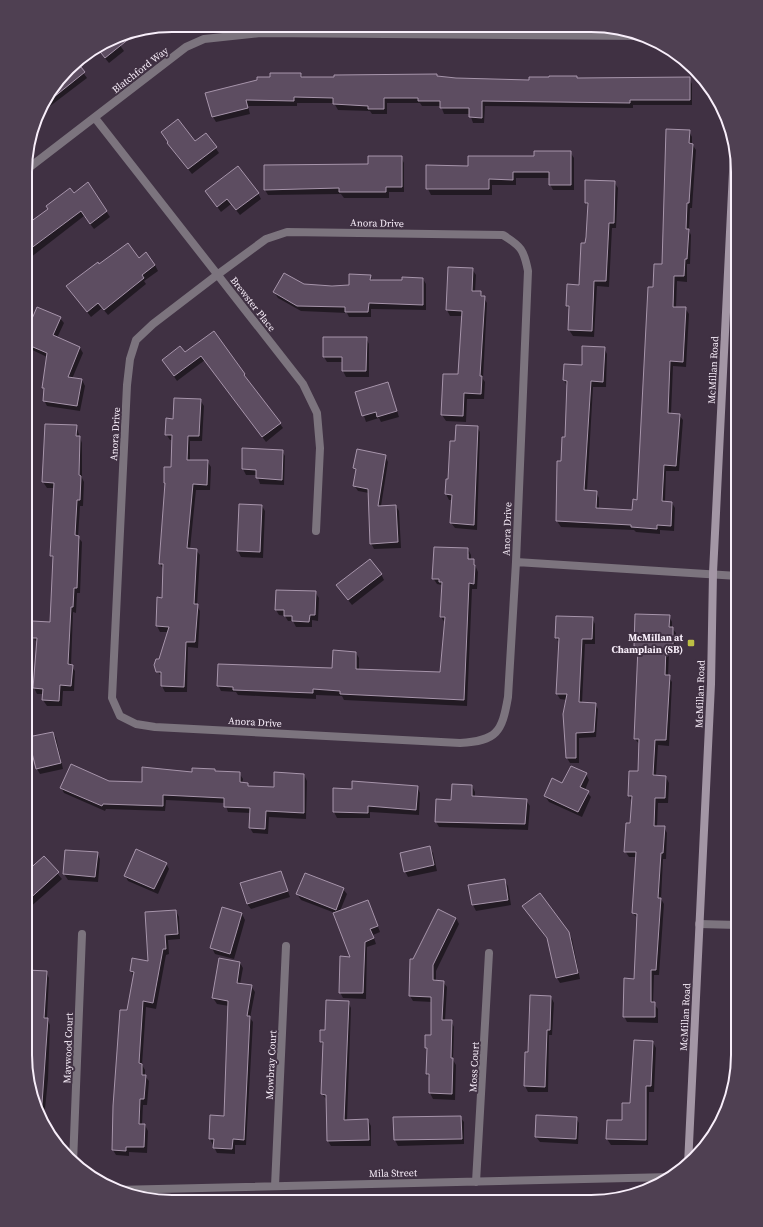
<svg xmlns="http://www.w3.org/2000/svg" width="763" height="1227" font-family="'Source Serif 4',serif">
  <style>
    .shadow { fill: #0007; fill-rule: evenodd }
    .building { fill: #5d4d61; stroke: #a795ab }
    .lines { fill: none; stroke-linecap: round; stroke-linejoin: round }
    .street { stroke: #7c747e; stroke-width: 8 }
    .secondary { stroke: #a396a5; stroke-width: 8 }
    .poi-dot { fill: #bcbf44; stroke: #403143; stroke-width: 1.5 }
    .labels { text-anchor: middle; dominant-baseline: central; stroke-width: 4; stroke-linejoin: round; paint-order: stroke }
    .street-label { font-size: 10px; fill: #f8eefa; stroke: #403143 }
    .poi-label { font-size: 10px; font-weight: bold; fill: #f8eefa; stroke: #403143; text-anchor: end }
    .rim { fill: none; stroke: #f8eefa; stroke-width: 2 }
  </style>
  <rect width="100%" height="100%" fill="#403143"/>
  <path class="shadow" d="M114 37 124 51 109 63 99 51 87 60 83 56Z
    M75 61 87 78 37 116 40 107Z
    M301 74 303 77H438L530 81 689 78 692 84V105H633V108L485 106 484 123H473L470 114H444L441 106H422L420 103H387V114H372L370 111 338 110 334 103H297V106H248L250 114 216 122 213 117 271 78Z
    M689 131 692 137V144L696 150 692 208H690L689 231 691 235 690 264H687V282L677 281 676 308H685L689 314 686 367 673 366 671 414 679 415 683 420 679 471H666L665 502 672 503 675 508 674 531 660 530V534L636 532 634 530 561 527 557 521 566 438 567 386 564 380 604 348 607 354 606 387H593L587 491 596 492 599 498V509L633 511 638 501 654 288 663 265Z
    M206 134 219 153 192 174 168 144 195 143Z
    M570 152 574 158V190H553L550 184V178H516V185H492V195H431L428 189V166L469 167Z
    M401 157 404 163V192H389V198H344L341 194 268 195 265 190Z
    M614 182 618 188 616 228H612L609 287 597 286 594 337 573 336 569 330 570 312 567 306 580 286 589 208 586 203Z
    M88 183 110 217 94 229 84 216 26 261V226Z
    M258 193 261 199 240 215 231 204 221 212 210 197Z
    M139 259 155 265 158 271 144 281 146 284 108 315 102 308 91 317 71 291 99 266Z
    M472 269 476 275 475 292H480L487 303 483 379 485 382 484 399H467L466 422 446 421 442 415 444 375 459 376 463 316H450L447 310Z
    M370 276 373 281H403L423 279 426 284V310L371 309V317H349L347 313 301 311 278 298 274 292 303 285 350 286Z
    M37 308 60 318 64 323 57 338 80 348 83 353 72 379 82 380 85 386 80 411 47 406 44 400 45 391 43 388 47 357 26 347V336Z
    M213 332 283 428 266 442 205 360 177 381 163 360 184 353Z
    M366 338 369 344V377H346L343 371V362H327L324 357Z
    M388 383 399 417 381 422 379 418 366 422 356 392Z
    M200 400 204 406 202 441H190V461H207L211 467 210 490H196L190 549 196 550 200 555 197 606 200 611 198 648 188 647 187 692H165L162 686V677L157 671 169 632H160L157 626 163 599V569L160 564 166 485 165 482 172 468 173 440H170L166 434 174 420Z
    M46 425 76 426 82 443V478L84 482 83 506H80L78 537 82 542 80 593H77L76 613 73 612 71 666 75 671 74 691H63L62 706H47L43 700 44 694H37L34 688 38 643 33 638 51 623 54 561 51 555 55 488H47L43 482Z
    M477 427 480 432 477 530 455 528 451 523 453 500H449L446 494 456 442Z
    M282 451 285 456 284 485 260 484 257 475H246L243 469Z
    M385 456 388 462 381 506H396L399 511 401 548 374 549 371 543 369 493 358 491 354 485 357 473 354 468Z
    M240 505 262 506 265 511 263 558 241 557 238 551Z
    M468 549 471 555V560H473L478 572 477 589H472L467 706 344 700 342 696 316 695V699L238 695 236 692 221 691 218 685 333 669 356 653 359 658V670L441 673 445 623 441 617 442 585 437 584 433 578ZM467 554H469V564Z
    M381 574 384 580 352 605 337 586Z
    M315 592 319 598 318 621 312 620V627H296L293 621H288L285 616 279 615 276 610Z
    M636 615 669 616 672 622V628L676 633 675 653H669L668 676 672 682 669 746 658 745 656 776 666 777 669 783 668 803H658L657 827H664L667 833 666 859H663L661 899 664 904 659 975H654L653 1003 658 1009V1023L627 1022 624 1016 635 980 638 919 633 913 637 857H629L625 851 631 824 632 802 629 796 639 772 640 745 635 739 638 653 635 646Z
    M592 618 595 624V644H585L582 703 595 704 598 709 596 737 579 738V763H570L567 758V700L560 699 557 694 560 644 556 638Z
    M53 733 56 738 63 769 40 774 37 769Z
    M215 772 239 773 243 779 242 784H248L249 787 275 788 304 775 307 781 306 819 269 817 268 834 253 833 250 828 251 813 228 812 225 803 166 800 165 811 106 809 105 811 64 793 61 787 108 782 143 783 193 773Z
    M586 774 589 780 585 790 591 797 582 817 549 802 545 796 563 784Z
    M472 786 475 792V798L526 800 530 806 528 830 439 827 436 822 452 801Z
    M417 787 420 793 419 815 370 812V818H337L334 812 353 790Z
    M429 847 433 853 437 871 408 877 405 871Z
    M97 853 100 859 98 882 68 880 64 874Z
    M44 857 62 879 28 909 25 906V874Z
    M166 863 169 869 158 894 128 881 125 875Z
    M281 872 290 897 251 909 247 904Z
    M504 880 508 886 511 905 476 911 473 905 470 886Z
    M343 889 347 894 340 911 368 901 380 932 373 935 376 944 367 947 366 999 343 998 340 992 351 958 335 913 301 900 297 894Z
    M223 908 242 914 245 920 234 959 215 954 212 948Z
    M176 911 179 917 180 939 168 940 169 954 166 955 156 1009 146 1007 142 1065 145 1070V1076L149 1081 147 1105H143L142 1125H145L148 1131 147 1153 129 1152V1156L116 1155 113 1150 128 1011 134 977 131 971 149 962Z
    M527 912 568 932 572 939 580 979 560 983 557 978 548 940Z
    M456 918 459 924 436 971V981L443 982 447 987 445 1021H451L454 1027 453 1060 456 1065 455 1100 433 1099 430 1093V1080L427 1074 428 1052 426 1048V1036H431L432 1002 413 1001 410 996 414 960Z
    M25 919 28 920 31 925 28 965 25 964Z
    M240 963 243 968 240 984 251 986 255 992 250 1018 253 1022 246 1145H235V1154L217 1153 210 1139 225 1117 229 1006 217 1004 213 998Z
    M28 971 46 972 49 978 47 1018 50 1025 48 1079 45 1109 41 1108 40 1118 36 1111 25 1055Z
    M551 997 554 1003 552 1035H549L548 1092H528L525 1086 529 1053Z
    M348 1002 351 1008 347 1121 368 1120 371 1126V1146H331L328 1141 327 1100 322 1094 324 1048 321 1042 326 1031Z
    M653 1042 656 1048 654 1092H649L648 1145H611L607 1139 623 1121Z
    M460 1117 464 1122V1144L398 1146 395 1140 394 1118Z
    M576 1118 579 1123 578 1144 540 1142 536 1137Z"/>
  <path class="building" d="M134 32 135 34 105 58 97 48 116 36Z
    M76 61 85 72 54 97 50 94Z
    M270 73H301V77H334V75L437 74V76L456 78 529 80V77H549V76H577V78L690 77V100H630V103L482 101V118L469 117V108H440V101H418V98H384V109H368V106L333 104V98L294 97V101L246 100 248 108 212 117 205 93 257 80V77H270Z
    M178 119 195 141 206 133 217 147 188 169 167 143 168 142 161 132Z
    M666 129 690 130 689 143 693 144 689 203H687L686 229H689L687 259H685L684 276H674L673 307H686L683 362 670 361 668 413 680 414 676 466 664 465 662 501 672 502 671 526 657 525V529L631 527V525L556 521 557 461H561L562 437H565L567 381 563 380 564 364 582 365V346L605 347 603 382 591 381 584 490 597 491 596 508 632 510 633 499 637 500 648 287H653L654 264H662Z
    M534 151H571V185H549V172H513V180L489 179V189H426V165L468 166V156H534Z
    M368 156H402V187H386V192H339V188L264 190V165L368 164Z
    M238 166 259 193 236 210 227 199 217 207 205 191Z
    M585 180 615 181 614 223H609L606 281H594L592 331 568 330 569 306H566L567 284 579 285 581 243H585L586 237 588 203H585Z
    M88 182 107 211 90 224 81 211 26 252V225L48 209 46 206 70 188 74 193Z
    M128 243 139 258 146 252 155 265 142 275 144 278 104 310 98 303 87 312 66 286 98 262 99 264Z
    M448 267 473 268 472 291H481V296H485L480 376H482L481 394 464 393 463 416 441 415 443 374H458L462 311 446 310Z
    M284 273 304 284 332 286 349 285V274L371 275 370 280H402V277L423 278V305L369 303 368 312H345V307L297 306 273 292Z
    M37 307 61 317 53 335 80 347 68 377 82 379 77 406 43 401 44 388H42L47 353 26 344V333Z
    M214 331 245 374 244 375 281 423 262 437 201 356 174 376 162 360 180 346 185 352Z
    M323 337H367L366 371H342V357H323Z
    M388 382 397 411 377 417 376 412 362 416 355 392Z
    M174 398 201 399 199 436H188L187 460H208L207 485 193 484 187 548 197 549 194 604H198L195 642H186L184 687 161 686V672H156L154 665 156 659H159L169 627 156 626 157 597 162 598 163 564H159L165 483H164V467H171L172 435H165L166 418 173 419Z
    M45 424 77 425 76 436H80L79 475 81 476 80 500H77L75 535 79 536 77 588H74L73 607H71L68 664 73 665 71 686 60 685 59 701 42 700 43 689 33 688 37 638H32V621L50 622 53 556H50L54 483 42 482Z
    M456 425 478 426 474 525 450 523 452 495 445 494 446 479H448L450 441H455Z
    M242 448 283 450 282 480 256 478V470L242 469Z
    M357 449 386 455 378 506 396 505 398 542 370 544 368 489 353 486 356 469 353 468Z
    M239 504 262 505 260 552 237 551Z
    M434 547 468 548V559H474V565H475L474 584 469 583 464 700 340 694V691L313 689V693L233 690V687L217 686 218 664 332 668 333 650 356 652V669L440 672 445 617H440L442 582H439V579H432Z
    M370 559 382 574 348 600 336 585Z
    M276 590 316 591 315 615H310L309 622 292 621V616H284V610H275Z
    M635 614 670 615 669 627H673V648L666 647 665 675H670L666 740H655L653 775 666 776 665 798H655L654 826H665L663 853H661L658 898H661L656 970H651V1002H655V1017H623L624 978 634 979 637 914 632 913 636 852H624L626 823H630L632 796H628L629 771H638L639 739H634L638 647 634 646Z
    M556 616 593 617 592 639H582L579 702 596 703 594 732 576 733V758H566L563 714 567 694H556L559 638H555Z
    M53 732 61 763 36 769 28 737Z
    M71 764 109 781 142 782V767L192 772V768L215 769V771L240 772V782L248 783V786L274 787V772L304 774V813L266 811 265 829 249 828 250 808 224 807V798L163 795V806L103 804 102 806 60 788Z
    M571 766 587 773 580 787 589 791 578 812 544 796 552 778 562 783Z
    M352 781 418 786 416 810 368 806V813L333 812V788L352 789Z
    M452 784 472 785V796L527 799 525 824 435 822 436 799 451 800Z
    M430 846 434 865 404 872 400 853Z
    M136 849 167 863 154 889 124 876Z
    M65 850 98 852 95 877 63 874Z
    M44 856 59 872 25 903V873Z
    M281 871 288 891 247 904 240 883Z
    M305 873 344 888 336 910 296 894Z
    M505 879 508 900 472 905 468 885Z
    M540 893 569 932 578 973 556 978 547 938 522 906Z
    M368 900 378 926 370 929 374 938 365 942 363 993H339L340 956 350 957 333 913Z
    M222 907 242 913 230 954 210 948Z
    M438 909 456 918 433 965V980L444 981 442 1020H452L451 1058H453L452 1094 429 1093V1074H426L427 1048H425V1035H431V997L409 996 410 959H413Z
    M176 910 178 934 165 935 166 949H163L153 1003 143 1001 139 1063 142 1064V1075H146L144 1099H140L139 1124H145L144 1147H126V1151L112 1150 113 1106 120 1010H127L134 972 130 971 132 958 148 961 145 912Z
    M219 958 240 962 237 983 252 985 247 1016H250L244 1140 233 1139 232 1149 213 1148 214 1139H209L210 1115 224 1116 228 1001 212 998Z
    M27 970 47 971 44 1018H48L41 1118 36 1111 25 1055Z
    M530 995 551 996 550 1030H547L545 1087 524 1086 525 1052H528Z
    M326 1000 349 1001 344 1120 368 1119 369 1140 327 1141 326 1095 321 1094 323 1042H320V1030H325Z
    M634 1040 653 1041 651 1086H646V1140L606 1139 607 1120H622V1103H630Z
    M536 1115 577 1117 576 1139 535 1137Z
    M461 1116 462 1139 394 1140 393 1117Z"/>
  <g class="lines">
    <path class="street" d="M95 118 303 384 317 413 320 448 316 531
      M26 170 186 47 204 39 261 33 645 36
      M287 232 503 235C521 246 524 250 528 271L516 562 508 697C502 732 497 741 460 743L155 727 136 724 120 716 112 698 127 385 130 359 136 340 153 324 217 275 266 239Z
      M516 562 738 576
      M699 924 738 925
      M73 1163 82 934
      M476 1182 489 953
      M275 1186 286 946
      M114 1190 672 1177"/>
    <path class="secondary" d="M688 1165 711 684 713 573 734 152"/>
  </g>
  <rect class="poi-dot" x="687" y="639" width="8" height="8" rx="2"/>
  <g class="labels">
    <g class="street-label">
      <text transform="translate(140 70) rotate(-38)">Blatchford Way</text>
      <text transform="translate(377 223) rotate(1)">Anora Drive</text>
      <text transform="translate(253 304) rotate(52)">Brewster Place</text>
      <text transform="translate(713 370) rotate(-87)">McMillan Road</text>
      <text transform="translate(115 434) rotate(-87)">Anora Drive</text>
      <text transform="translate(507 529) rotate(-88)">Anora Drive</text>
      <text transform="translate(700 694) rotate(-88)">McMillan Road</text>
      <text transform="translate(255 722) rotate(3)">Anora Drive</text>
      <text transform="translate(685 1017) rotate(-87)">McMillan Road</text>
      <text transform="translate(68 1048) rotate(-88)">Maywood Court</text>
      <text transform="translate(271 1065) rotate(-87)">Mowbray Court</text>
      <text transform="translate(474 1067) rotate(-87)">Moss Court</text>
      <text transform="translate(393 1173) rotate(-1)">Mila Street</text>
    </g>
    <g class="poi-label">
      <text x="683" y="637">McMillan at<tspan x="683" dy="12">Champlain (SB)</tspan></text>
    </g>
  </g>
  <path d="M0 0H763V1227H0ZM172 32H591A140 140 0 0 1 731 172V1055A140 140 0 0 1 591 1195H172A140 140 0 0 1 32 1055V172A140 140 0 0 1 172 32Z" fill="#4f4052" fill-rule="evenodd"/>
  <path class="rim" d="M172 32H591A140 140 0 0 1 731 172V1055A140 140 0 0 1 591 1195H172A140 140 0 0 1 32 1055V172A140 140 0 0 1 172 32Z"/>
</svg>
